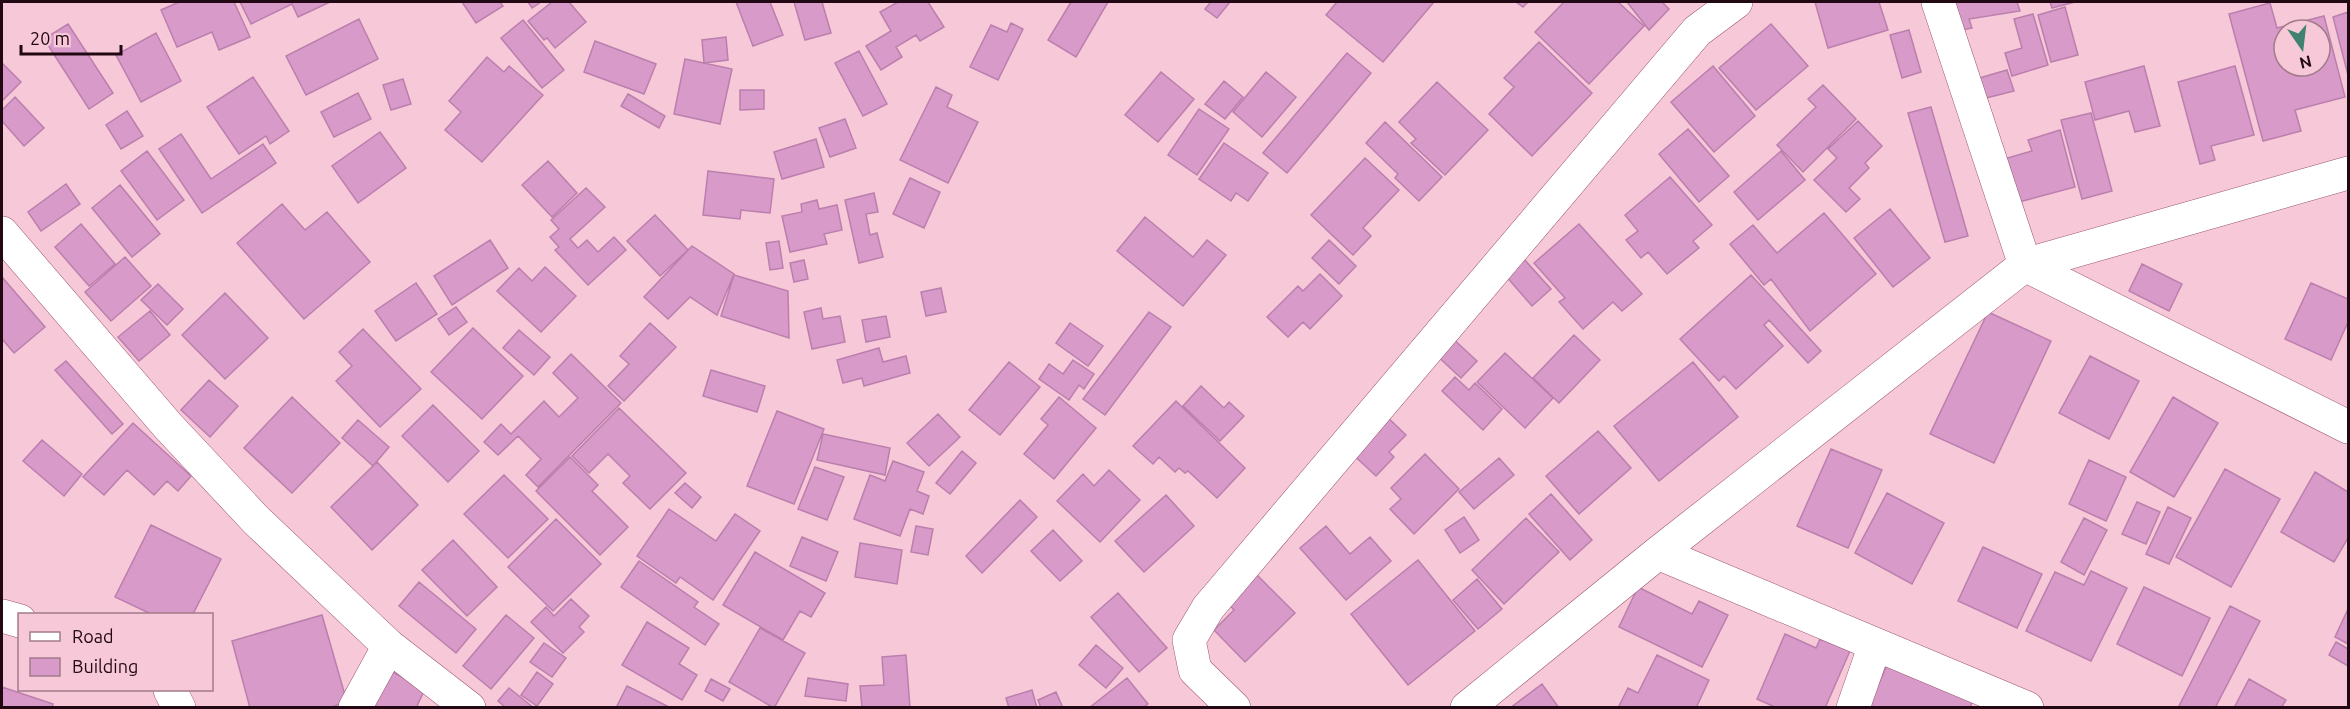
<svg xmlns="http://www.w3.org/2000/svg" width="2350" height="709" font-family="Ubuntu,sans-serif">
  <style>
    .building { fill: #d79ac9; stroke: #bb7fad; stroke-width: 1.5; fill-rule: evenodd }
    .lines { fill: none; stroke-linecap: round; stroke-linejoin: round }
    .minor-casing { stroke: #995571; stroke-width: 34 }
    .minor { stroke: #fff; stroke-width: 33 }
  </style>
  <rect width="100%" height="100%" fill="#f7c8d8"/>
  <path class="building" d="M179 2H234L250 37 219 50 212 32 177 47 161 10Z
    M240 2H330L298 17 292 4 251 24Z
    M462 2H500L503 6 476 23Z
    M528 2H541L532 8Z
    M552 2H569L586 22 555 48 547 38 544 40 528 21Z
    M736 2H770L783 35 753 46Z
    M794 2H822L831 33 805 40Z
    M898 2H928L944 27 920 41 916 35 896 47 902 57 881 70 866 46 891 31 880 12Z
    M1071 2H1108L1076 57 1048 40Z
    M1208 2H1230L1217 18 1205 9 1210 3Z
    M1337 2H1434L1383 62 1326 15Z
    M1516 2H1528L1523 7Z
    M1564 2H1618L1644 26 1589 84 1535 32Z
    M1627 2H1662L1669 9 1649 30Z
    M1815 2H1879L1888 30 1828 48Z
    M1946 2H2017L2020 11 1969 19 1972 28 1953 32Z
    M2050 2H2075L2052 8Z
    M2270 3 2277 28 2324 16 2345 97 2295 110 2301 131 2263 141 2229 14ZM2284 30H2320V66H2284Z
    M2065 7 2078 55 2051 62 2038 15Z
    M2348 12V75L2333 17Z
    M2033 14 2048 65 2012 76 2005 53 2022 48 2014 19Z
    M359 19 378 59 306 95 286 56Z
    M523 20 564 70 542 88 501 38Z
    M1011 23 1023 29 998 80 970 67 991 25 1007 32Z
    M68 24 113 93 89 109 44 39Z
    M1771 24 1808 66 1756 110 1719 68Z
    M1909 30 1921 72 1902 78 1890 35Z
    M156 33 181 81 141 102 116 55Z
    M726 37 728 60 704 63 702 40Z
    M595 41 656 64 644 94 584 72Z
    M1539 42 1592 93 1532 156 1489 114 1514 87 1504 78Z
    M859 51 887 104 863 116 835 63Z
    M1347 53 1371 73 1287 173 1263 153Z
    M487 57 504 72 509 66 543 95 482 162 445 130 461 112 449 101Z
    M685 59 732 69 720 124 674 114Z
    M2 63 21 82 2 101Z
    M1713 66 1755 116 1714 152 1671 102Z
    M2144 66 2160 126 2135 132 2129 111 2095 120 2085 82Z
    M2235 66 2254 135 2211 146 2215 160 2200 164 2178 82Z
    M2007 70 2014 91 1982 99 1976 79Z
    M1161 72 1194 99 1158 142 1125 115Z
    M1266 72 1296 97 1262 137 1233 112Z
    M253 77 289 131 270 144 266 136 239 154 207 107Z
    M403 79 411 104 391 110 383 85Z
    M1224 81 1243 97 1225 119 1205 104Z
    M1437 82 1488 130 1445 175 1411 143 1416 139 1399 122Z
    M1823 85 1856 119 1803 172 1777 145 1816 107 1808 99Z
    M936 87 952 95 947 107 978 122 948 183 900 160Z
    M740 90H764V109L740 110Z
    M358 93 371 119 334 137 321 112Z
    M628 94 665 116 659 128 621 106Z
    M15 97 44 128 24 146 2 121V110Z
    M1931 107 1968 236 1945 242 1908 113Z
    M1199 109 1229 129 1197 175 1168 155Z
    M127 111 143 136 121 149 106 125Z
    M2091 113 2112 191 2082 199 2061 120Z
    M845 119 856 148 830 157 819 128Z
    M1858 121 1882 146 1865 163 1869 168 1849 188 1860 199 1846 212 1814 180 1837 158 1828 149Z
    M1385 122 1442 177 1419 201 1395 178 1398 174 1366 143Z
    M1688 129 1729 176 1699 202 1659 154Z
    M2060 130 2075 187 2008 205 1997 161 2032 151 2028 140Z
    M380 132 406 168 358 203 332 166Z
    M181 134 211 179 263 144 276 163 202 213 159 149Z
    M816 139 824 167 782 179 774 152Z
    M1224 143 1268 173 1248 201 1236 193 1231 201 1199 179Z
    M147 151 184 200 157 220 121 171Z
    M1781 151 1805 180 1758 220 1734 192Z
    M1365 158 1399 190 1363 228 1371 236 1353 255 1311 215Z
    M548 161 577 193 552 217 522 185Z
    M708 171 774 179 770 213 741 210 740 219 703 215Z
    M1670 177 1712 225 1693 241 1699 248 1667 274 1648 252 1641 258 1626 240 1638 231 1625 215Z
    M910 178 940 192 924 228 893 214Z
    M66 184 80 204 41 231 28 212Z
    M120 185 160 234 132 257 92 208Z
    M586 188 605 207 570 239 578 248 587 240 598 252 614 237 626 250 588 285 555 250 559 247 550 237 559 229 551 220Z
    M874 193 878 212 866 214 870 235 877 233 883 257 859 263 845 200Z
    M817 200 819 209 837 205 842 230 824 234 827 244 790 252 782 216 802 212 801 204Z
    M282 204 305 230 327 212 370 262 304 319 237 243Z
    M1890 209 1930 258 1893 287 1854 238Z
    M1824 213 1876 274 1810 331 1771 279 1764 285 1730 244 1753 225 1777 253Z
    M655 215 688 250 660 276 627 241Z
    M1145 217 1193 257 1207 240 1226 255 1183 306 1117 251Z
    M81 224 115 264 89 286 55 247Z
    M1579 224 1642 294 1622 311 1613 302 1583 329 1559 302 1565 298 1534 263Z
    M490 240 508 268 452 305 434 276Z
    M1329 240 1356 266 1339 284 1312 258Z
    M779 241 783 268 770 270 766 243Z
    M692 246 734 274 717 315 690 297 668 319 644 297Z
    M125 257 151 286 111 321 85 292Z
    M1523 258 1551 289 1532 306 1505 275Z
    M804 260 808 279 794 282 790 263Z
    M2142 264 2182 284 2169 311 2129 291Z
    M545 267 576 296 541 332 497 291 519 268 532 281Z
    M1320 274 1342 296 1310 329 1303 322 1288 337 1267 317 1298 286 1303 291Z
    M734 275 788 291 789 338 721 316Z
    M1751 275 1821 351 1808 363 1769 320 1764 325 1783 346 1736 389 1724 376 1719 381 1680 339Z
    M2 277 45 327 14 353 2 339Z
    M416 283 437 314 396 341 375 311Z
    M2311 283 2348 299V322L2331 360 2285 339Z
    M158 284 183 309 167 325 141 300Z
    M941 288 946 312 926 316 921 292Z
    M225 293 268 338 225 379 182 335Z
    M456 307 467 322 449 335 438 319Z
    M821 308 823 319 840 316 845 342 812 349 804 312Z
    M150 311 170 335 139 361 118 337Z
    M1149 312 1171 327 1105 415 1083 399Z
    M1988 312 2051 341 1994 463 1930 434Z
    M886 316 890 337 866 342 862 320Z
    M650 323 676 347 624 401 608 386 629 364 620 356Z
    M1070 323 1103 346 1088 366 1056 343Z
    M473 328 523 376 482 419 431 372Z
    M363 329 421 389 380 427 336 381 352 366 339 352Z
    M519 330 550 357 534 375 503 348Z
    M1574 335 1600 360 1559 403 1533 378Z
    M1450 336 1477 361 1461 378 1434 353Z
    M879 348 883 362 906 356 910 373 864 386 862 378 843 383 837 360Z
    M1505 353 1553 398 1525 428 1477 382Z
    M571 354 621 403 538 487 526 475 541 459 518 436 498 455 484 442 501 424 511 434 544 401 559 417 578 398 553 373Z
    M2090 356 2139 381 2109 439 2059 413Z
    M1073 360 1094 374 1084 389 1079 385 1069 400 1039 379 1049 364 1063 374Z
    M66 361 123 424 112 434 55 370Z
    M1009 362 1040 387 1000 435 969 410Z
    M1693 362 1738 417 1659 481 1614 426Z
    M711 370 765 386 757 412 703 396Z
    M1455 377 1469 390 1475 383 1502 409 1483 430 1442 391Z
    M209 380 238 406 210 437 181 410Z
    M1201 386 1224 408 1229 402 1244 416 1220 441 1183 406Z
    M292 397 340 443 292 493 244 448Z
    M1059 397 1096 428 1054 479 1024 454 1048 425 1041 419Z
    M2173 397 2218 423 2174 497 2130 472Z
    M1176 401 1245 468 1217 498 1188 471 1185 473 1179 468 1175 472 1159 457 1153 464 1133 446Z
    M433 405 479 451 448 482 402 436Z
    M619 408 686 473 650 509 623 483 630 476 608 454 589 473 572 456Z
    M777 411 824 429 794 504 747 486Z
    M1382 412 1406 435 1389 452 1394 457 1376 476 1347 449Z
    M938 414 960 437 929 466 907 443Z
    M358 420 389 447 373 466 342 438Z
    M133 423 191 476 178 491 167 481 154 495 127 470 104 495 83 477Z
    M1598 431 1631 468 1579 514 1546 476Z
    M823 434 890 448 885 475 817 460Z
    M42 440 82 474 64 496 23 461Z
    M1831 449 1882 470 1848 548 1797 526Z
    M962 451 976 463 950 494 936 483Z
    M1425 454 1459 489 1414 534 1390 509 1401 499 1391 488Z
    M570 457 598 485 592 491 628 527 600 555 536 491Z
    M1499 458 1514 475 1474 509 1459 492Z
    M2089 460 2126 477 2106 521 2069 504Z
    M893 461 924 472 917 491 929 496 923 514 910 509 900 536 854 519 870 475 885 481Z
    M377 462 418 505 372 550 331 507Z
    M815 467 844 477 827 520 798 509Z
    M2225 469 2280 499 2231 587 2176 557Z
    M1109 470 1140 500 1100 542 1057 501 1083 474 1094 486Z
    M2315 472 2348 492V538L2334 562 2281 532Z
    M504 475 548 519 508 558 464 514Z
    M685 483 701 497 692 508 675 493Z
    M1887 493 1944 523 1912 584 1855 553Z
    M1551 494 1592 540 1570 560 1529 514Z
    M1166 495 1194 526 1144 572 1115 541Z
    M1020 500 1037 517 982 573 966 556Z
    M2137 502 2160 512 2146 544 2122 534Z
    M2168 507 2191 518 2169 564 2146 554Z
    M669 509 716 541 735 514 760 531 713 600 680 577 676 583 637 556Z
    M1464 517 1479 540 1460 553 1445 530Z
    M1526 518 1559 552 1504 604 1472 570Z
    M2084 518 2107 530 2084 575 2061 562Z
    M556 519 601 564 553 611 508 567Z
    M151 525 221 559 193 614H151L115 597Z
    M916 526 933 529 928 555 911 552Z
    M1326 526 1350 554 1370 537 1391 561 1346 600 1300 548Z
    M1053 530 1082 561 1060 581 1031 551Z
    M802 537 838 552 826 581 790 566Z
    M453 540 497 587 467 616 422 570Z
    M860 543 902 550 897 584 855 577Z
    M1983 547 2042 574 2017 628 1958 601Z
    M755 552 825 593 811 617 800 611 783 640 723 605Z
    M1418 560 1475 631 1408 685 1351 614Z
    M639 561 698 602 694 607 719 624 705 645 621 587Z
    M2091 571 2127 588 2091 661 2026 631 2055 572 2084 585Z
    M1256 574 1295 613 1245 662 1214 630 1234 610 1227 602Z
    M1477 579 1502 609 1478 629 1453 600Z
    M419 582 476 629 456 653 399 606Z
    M1638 587 1692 614 1699 601 1728 615 1702 667 1619 627Z
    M2144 587 2210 618 2182 676 2117 644Z
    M1118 593 1167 648 1139 672 1091 617Z
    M571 599 589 616 579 627 584 632 563 653 531 622 546 607 554 616Z
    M2230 606 2260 621 2215 708H2178Z
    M2348 609V644L2335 637Z
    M322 615 347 702 328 708H250L232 641Z
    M506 615 534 638 491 689 463 666Z
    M647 622 689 648 679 664 697 675 682 700 622 665Z
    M760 628 805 653 774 708 729 682Z
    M1785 634 1816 648 1820 639 1850 651 1825 708H1777L1757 699Z
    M2336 642 2348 649V666L2329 655Z
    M544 643 566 658 552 677 530 662Z
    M1096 645 1123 668 1106 688 1079 665Z
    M906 655 910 708H862L860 686 884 685 882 657Z
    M1657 655 1709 680 1696 708H1618L1628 688 1638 693Z
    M1888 663 1973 700 1970 708H1868Z
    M389 670 425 689 416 708H368Z
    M537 672 553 684 537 706 521 695Z
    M808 678 848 684 846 701 805 696Z
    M1127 678 1148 704 1143 708H1089Z
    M711 679 730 689 723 701 705 691Z
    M2249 679 2286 700 2281 708H2234Z
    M1542 684 1559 708H1510Z
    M627 686 671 708H616Z
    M2 687 53 704 52 708H2Z
    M509 688 534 708H506L498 701Z
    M1032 690 1037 708H1009L1006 698Z
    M1056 692 1063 708H1041L1038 700Z"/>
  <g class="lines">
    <defs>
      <path id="minor" d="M1938 2 2025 265 2348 427
        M2 233 168 426 256 520 389 646 469 708
        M1658 553 2027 708
        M2 616 20 621
        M170 690 179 708
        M355 708 389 646
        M1234 708 1195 670 1189 640 1208 608 1697 31 1736 2
        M1467 708 1658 553 2025 265 2348 173
        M1853 708 1875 645"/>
    </defs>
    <use href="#minor" class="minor-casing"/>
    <use href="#minor" class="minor"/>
  </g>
  <rect width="2350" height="709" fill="none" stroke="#220813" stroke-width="6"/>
  <rect x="18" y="613" width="195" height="78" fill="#f7c8d8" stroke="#a27b89" stroke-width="1.5"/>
  <rect x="30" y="632" width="30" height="9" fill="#ffffff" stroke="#a27b89" stroke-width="1.5"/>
  <text x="72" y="643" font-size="18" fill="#220813">Road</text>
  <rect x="30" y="658" width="30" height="18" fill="#d79ac9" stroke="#a27b89" stroke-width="1.5"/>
  <text x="72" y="673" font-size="18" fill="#220813">Building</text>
  <g transform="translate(2302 48) rotate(166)"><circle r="28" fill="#f7c8d8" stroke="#a27b89" stroke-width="1.5"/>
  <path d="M0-4.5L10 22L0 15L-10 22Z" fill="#418171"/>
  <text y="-9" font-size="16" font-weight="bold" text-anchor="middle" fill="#220813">N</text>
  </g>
  <path d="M21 45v9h100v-9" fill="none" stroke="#220813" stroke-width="3"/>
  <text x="30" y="45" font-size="18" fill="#220813" stroke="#f7c8d8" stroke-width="4.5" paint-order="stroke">20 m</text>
</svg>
